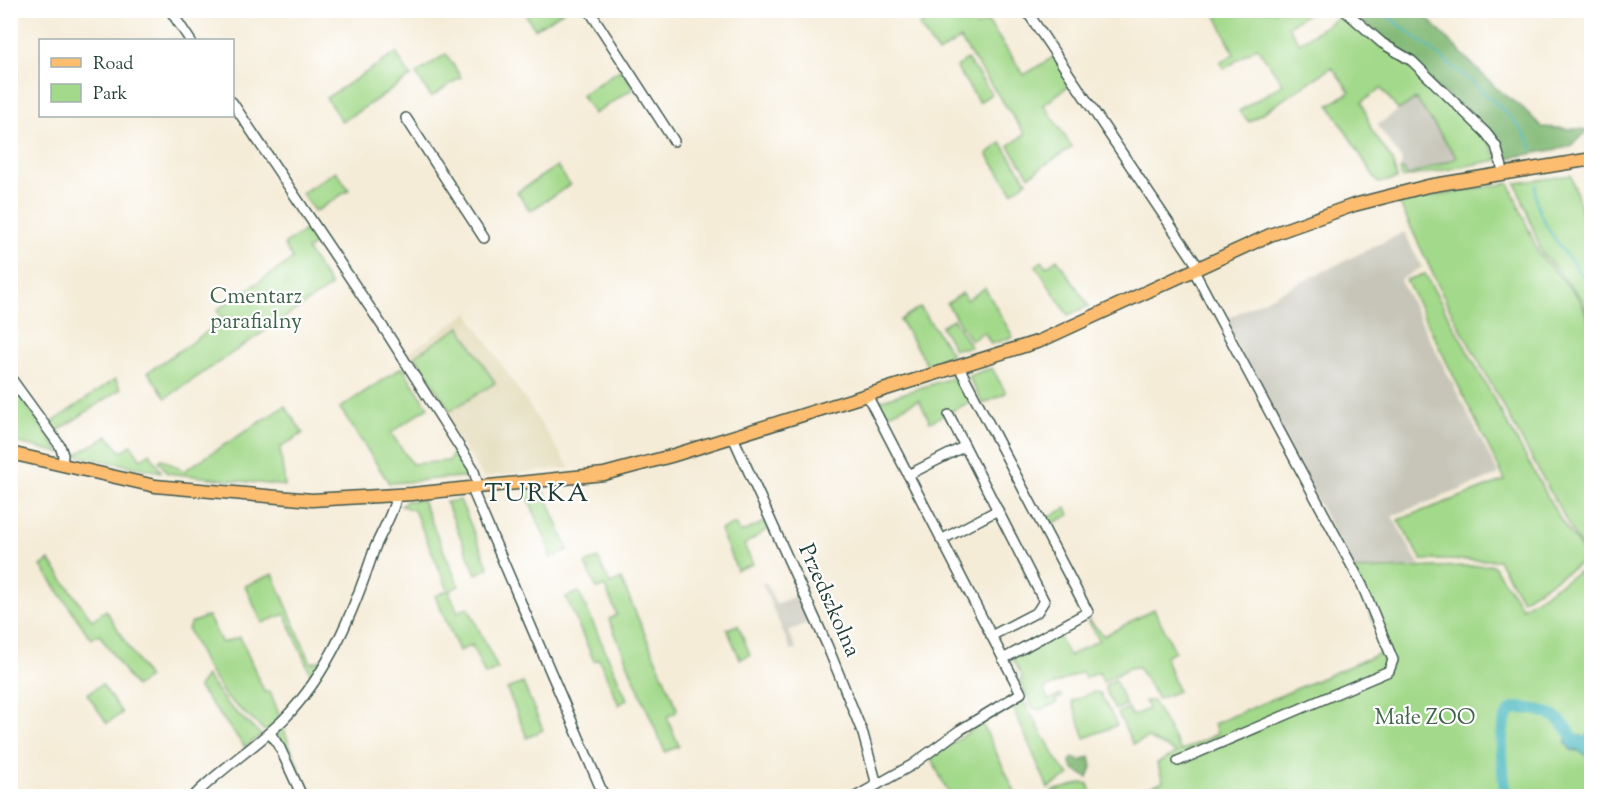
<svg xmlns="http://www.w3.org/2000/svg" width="1602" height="807" font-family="'Sorts Mill Goudy',serif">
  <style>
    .built { fill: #e3dbba }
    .industrial { fill: #c6c5b8 }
    .green { fill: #a3d98a; stroke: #618b5f; stroke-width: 1.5 }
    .forest { fill: #82b976; stroke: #507b55; stroke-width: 1.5 }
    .water { fill: #49b8bf; stroke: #347a7a; stroke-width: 1.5 }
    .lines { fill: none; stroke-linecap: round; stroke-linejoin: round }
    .stream { stroke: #49b8bf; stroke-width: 2 }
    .river { stroke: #49b8bf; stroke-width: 12 }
    .minor-casing { stroke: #3f574d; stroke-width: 12 }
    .major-casing { stroke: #3f574d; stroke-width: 15 }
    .minor { stroke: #fff; stroke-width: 9 }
    .major { stroke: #fcbd6f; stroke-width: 12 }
    .labels { text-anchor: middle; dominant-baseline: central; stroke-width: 4.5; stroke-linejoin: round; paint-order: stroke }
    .park-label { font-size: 22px; fill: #40644a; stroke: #fff }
    .street-label { font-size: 22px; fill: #1f3d34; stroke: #fff }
    .quarter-label { font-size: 26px; letter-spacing: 1.5px; fill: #1f3d34; stroke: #fff }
  </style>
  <rect width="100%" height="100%" fill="#fff"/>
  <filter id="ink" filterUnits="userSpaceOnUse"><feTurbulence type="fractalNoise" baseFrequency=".0167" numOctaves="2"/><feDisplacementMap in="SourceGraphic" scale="12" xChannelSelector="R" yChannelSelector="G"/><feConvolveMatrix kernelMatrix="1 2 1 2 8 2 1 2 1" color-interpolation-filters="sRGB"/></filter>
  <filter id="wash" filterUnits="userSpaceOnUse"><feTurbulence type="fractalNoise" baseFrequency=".008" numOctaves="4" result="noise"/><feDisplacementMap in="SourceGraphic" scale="24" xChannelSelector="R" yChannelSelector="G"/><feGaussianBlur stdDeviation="1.35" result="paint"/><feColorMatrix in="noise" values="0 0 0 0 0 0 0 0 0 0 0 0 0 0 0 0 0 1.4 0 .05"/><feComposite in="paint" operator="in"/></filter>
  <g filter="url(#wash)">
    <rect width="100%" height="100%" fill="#f5ecd8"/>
    <path class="built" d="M468 313 570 468 483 477 403 356Z"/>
    <path class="industrial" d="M1415 99 1457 159 1406 176 1404 170H1400L1402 160 1377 125Z
      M1404 232 1422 267 1400 280 1499 475 1392 516 1420 566 1353 570 1223 320Z
      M766 582 776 604 800 594 812 621 789 631 796 649 791 651 762 583Z"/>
    <path class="green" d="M523 11H564L535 29Z
      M943 11H967L977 27 987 20 1024 75 1055 56 1073 82 1044 105 1072 147 1029 176 1009 146 1025 134 960 39 938 53 919 26Z
      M1214 11H1312L1288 26 1299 43 1342 15 1429 81 1490 144 1498 160 1402 178 1400 170 1404 169 1407 176 1457 158 1416 99 1398 110 1381 88 1362 102 1372 131 1393 161 1397 179 1378 183 1329 105 1350 92 1332 67 1249 122 1239 111 1283 84 1257 47 1224 69 1220 63 1234 54Z
      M396 53 411 77 342 122 326 98Z
      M446 54 461 77 431 97 416 74Z
      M967 59 992 94 979 102 956 67Z
      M621 69 634 88 594 114 581 95Z
      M1001 143 1027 181 1012 192 987 154Z
      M557 166 570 185 530 211 517 192Z
      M336 171 349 190 315 212 302 193Z
      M1571 175 1584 218 1591 227V322L1582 299 1542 253 1516 183Z
      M1509 183 1539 254 1579 298 1592 328 1591 557 1522 600 1498 560H1422L1398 520 1505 480 1406 280 1425 274 1560 519 1584 553 1447 304 1399 202Z
      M311 226 321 240 307 250 331 286 166 398 148 372 223 321 217 310 293 259 284 245Z
      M1057 259 1089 306 1068 315 1036 266 1042 261 1046 267Z
      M985 288 1013 337 991 344 984 332 971 341 947 304 962 293 967 300Z
      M920 307 952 354 927 365 900 320Z
      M953 319 971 347 954 349 941 326Z
      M460 327 495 383 450 411 415 355Z
      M402 367 428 407 391 433 412 464 449 461 455 449 473 477C444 476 418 482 389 483L340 408Z
      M992 368 1006 393 983 404 968 376Z
      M961 375 974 400 930 422 919 400 883 417 876 402Z
      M115 379 121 389 56 432 51 423Z
      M13 384 60 453 11 441 10 386Z
      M285 406 303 433 280 448 285 486 167 473 159 461 162 459 184 471Z
      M108 436 121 452 131 445 141 459 150 453 161 472 75 455Z
      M525 491H544L568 550 550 558 548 545Z
      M422 500 459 586 449 591 458 612 468 607 498 669 485 675 472 645 459 651 435 596 448 590 414 510 401 506 407 501Z
      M460 500 489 568 476 574 446 502Z
      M1066 508 1069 515 1050 525 1061 547 1058 548 1043 520Z
      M765 522 768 529 744 545 753 564 737 570 720 530 735 524 740 533Z
      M598 558 610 584 621 579 677 708 676 712 667 717 679 746 665 752 609 619 617 615 605 586 597 589 585 564Z
      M49 560 92 620 106 610 148 678 135 687 99 634 91 639 41 566Z
      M1591 564V796H1131L1163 781 1157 763 1177 753 1148 738 1133 744 1118 713 1128 708 1132 716 1148 709 1145 701H1153L1181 751 1217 734 1214 724 1385 651 1353 570 1493 565 1522 608Z
      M273 574 311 663 322 660 314 676 311 675 285 614 262 623 245 586Z
      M579 592 627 699 619 705 599 659 594 661 566 597Z
      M1154 609 1175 651 1165 656 1178 691 1158 699 1138 667 1129 668 1103 682 1099 672 1085 678 1082 672 1044 689 1048 700 1061 695 1062 697 1055 700 1057 703 1041 710 1033 708 1019 680 1023 678 1012 657 1056 632 1069 656 1099 640 1086 617 1104 636Z
      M208 616 222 643 240 637 265 693 270 691 280 717 266 732 225 696 206 666 188 629 191 623Z
      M738 625 750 655 740 659 727 629Z
      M206 676 226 703 261 735 245 747 198 687Z
      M1115 680 1126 705 1115 710 1105 689 1106 684Z
      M523 683 543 730 527 738 507 689Z
      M102 684 122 713 107 723 87 694Z
      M1093 692 1100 693 1117 725 1085 738 1072 701Z
      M1020 699 1023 700 1062 768 1070 775 1048 788 1011 703Z
      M982 723 1017 796H950L931 758Z
      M282 725 310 796H304L278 735V729Z
      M1082 783 1088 784 1093 796H1052V791Z"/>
    <path class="forest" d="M1350 11H1420L1495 87 1523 108 1542 127 1589 130 1569 147 1503 159 1495 138Z
      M1090 757 1092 767 1088 778 1073 769 1070 761 1073 758 1081 761Z"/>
    <path class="water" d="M1571 733 1585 737 1591 733V754L1586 756 1579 751 1571 750 1565 742Z"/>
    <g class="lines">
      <path class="stream" d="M1380 10C1412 36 1526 116 1533 150
        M1536 185C1528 213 1574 265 1592 286"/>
      <path class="river" d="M1505 796C1505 773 1493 723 1514 708 1535 708 1552 711 1566 727 1571 733 1572 738 1578 742H1592"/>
    </g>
  </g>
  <g filter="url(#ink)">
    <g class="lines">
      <defs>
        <path id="minor" d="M170 10 190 40
          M589 10 674 141
          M1026 10 1199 268
          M1344 10 1382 43 1412 61 1486 133 1496 146 1504 174
          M232 102 387 333 473 468 479 488
          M406 118 484 238
          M959 367 1088 612 1003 659
          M10 377 60 446 63 455 62 466
          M949 415 1044 601 1037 612 991 636
          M733 437 827 645 863 734 877 785
          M908 475 965 446
          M472 489 604 796
          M941 540 998 510
          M270 733 280 748 302 796
          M1178 761 1389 671 1393 660 1362 585 1194 271
          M25 796H28
          M194 796C221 768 256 747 284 719 329 673 354 610 374 550 379 536 396 509 396 495
          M857 796 912 765 960 730 1021 693 867 395"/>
        <path id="major" d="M10 453 155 486 312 500 412 494 604 474 671 456 1040 341 1270 235 1354 205 1428 186 1592 159"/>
      </defs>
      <use href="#minor" class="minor-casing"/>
      <use href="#major" class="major-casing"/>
      <use href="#minor" class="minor"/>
      <use href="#major" class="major"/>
    </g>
  </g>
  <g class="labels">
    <g class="park-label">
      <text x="256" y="298">Cmentarz<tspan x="256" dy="25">parafialny</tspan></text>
      <text x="1425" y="719">Małe ZOO</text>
    </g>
    <g class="street-label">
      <text transform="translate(828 601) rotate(66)">Przedszkolna</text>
    </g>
    <g class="quarter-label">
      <text x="537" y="494">TURKA</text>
    </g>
  </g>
  <rect width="1602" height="807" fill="none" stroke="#fff" stroke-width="36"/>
  <rect x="39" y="39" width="195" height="78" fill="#ffffff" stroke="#a5b1ae" stroke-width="1.5"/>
  <rect x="51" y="58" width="30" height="9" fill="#fcbd6f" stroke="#a5b1ae" stroke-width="1.5"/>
  <text x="93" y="69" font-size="18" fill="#1f3d34">Road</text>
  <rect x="51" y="84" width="30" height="18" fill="#a3d98a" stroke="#a5b1ae" stroke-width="1.5"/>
  <text x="93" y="99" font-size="18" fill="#1f3d34">Park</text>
</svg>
